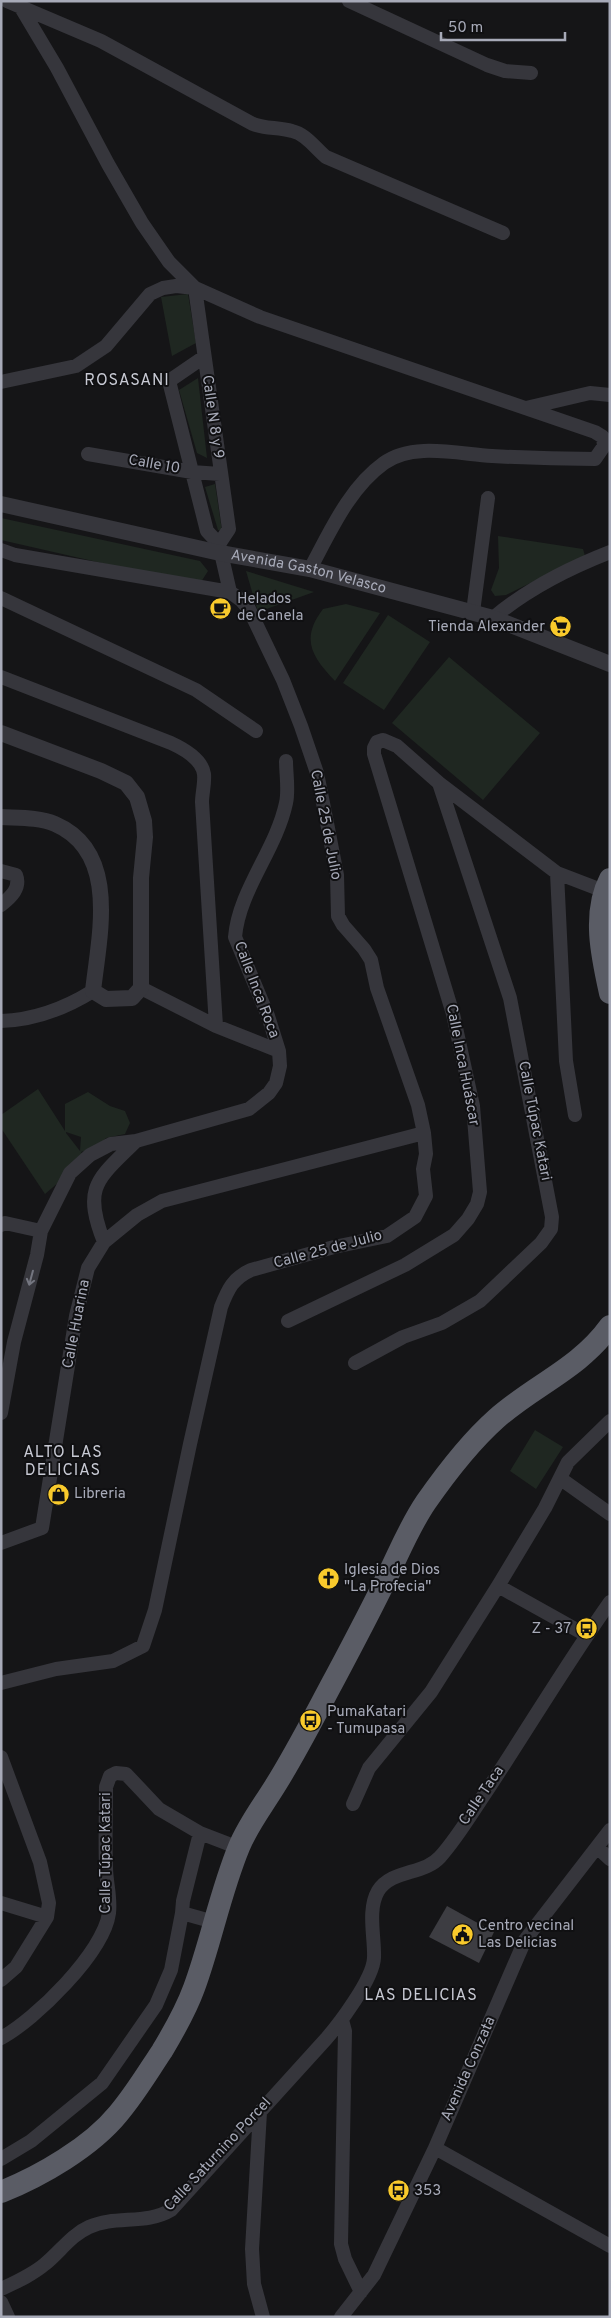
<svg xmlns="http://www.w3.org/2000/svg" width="611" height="2318" font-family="Overpass,sans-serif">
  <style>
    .green { fill: #1f2721; fill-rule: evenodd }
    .building { fill: #3d3d42 }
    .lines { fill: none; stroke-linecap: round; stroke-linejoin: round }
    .minor { stroke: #36363c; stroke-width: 14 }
    .tertiary { stroke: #36363c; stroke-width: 16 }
    .trunk { stroke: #5a5c65; stroke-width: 22 }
    .oneway { stroke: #747680 }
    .labels { text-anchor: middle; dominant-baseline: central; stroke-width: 4; stroke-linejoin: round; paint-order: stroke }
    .street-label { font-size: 15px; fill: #a7aab8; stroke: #101012 }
    .poi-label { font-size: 15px; fill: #a7aab8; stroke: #101012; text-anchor: start }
    .neighbourhood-label { font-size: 16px; letter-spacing: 1px; fill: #c8cad4; stroke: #101012 }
  </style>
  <rect width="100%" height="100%" fill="#151517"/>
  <path class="green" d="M188 294 196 343 172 356 161 297Z
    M198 378 207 458 197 453 179 390Z
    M215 484 222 531 218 530 205 487Z
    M1 518 200 561 208 571 201 582 189 583 1 540Z
    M498 536 583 549 585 556 506 595 495 596 491 590 499 568Z
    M246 571 314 592 258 612Z
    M346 604 380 613 335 681C312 657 300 639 323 609Z
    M388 615 430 642 384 710 343 683Z
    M449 657 540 733 483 800 392 723Z
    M38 1089 65 1131V1104L88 1092 110 1106 125 1111 130 1123 125 1134 106 1138 96 1148 81 1152 86 1159 45 1194 1 1128V1115ZM66 1132 81 1137 80 1151 66 1133Z
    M535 1430 563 1447 536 1489 510 1471Z"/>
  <path class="building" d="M447 1906 494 1932 479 1963 429 1937Z"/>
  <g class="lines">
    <path class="minor" d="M7 1 101 41 253 124C266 129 278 127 292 131 306 134 315 148 326 157L503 233
      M17 1 57 68 108 164 142 223 169 262 195 288 229 529 219 544
      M349 1 487 65 505 71 531 73
      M1 382 76 366 106 346 150 294 163 288 176 286 195 288 260 317 595 432 603 437 604 446 595 459C560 459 526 458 492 456 458 454 413 442 384 463 349 488 330 532 310 569
      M526 408 590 393 610 395
      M88 454 192 472 220 474
      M1 550 15 555 230 592
      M1 598 196 690 256 731
      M473 612 488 498
      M493 618C526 590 569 568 610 552
      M1 677 171 743C184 749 202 759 204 774 205 783 202 794 202 802L216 1026
      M1 871 16 875C21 888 11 897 1 905
      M557 873 566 1061 575 1115
      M141 988 216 1026 279 1051
      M1 1021C35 1020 64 1009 93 991
      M1 1225 5 1223 41 1231
      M104 1242C82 1186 98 1179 136 1141
      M288 1321 405 1265 454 1235 468 1219 477 1204 480 1192 473 1106 453 1014 374 754V748L377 742 383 740 397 746 439 783 557 873 604 891
      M355 1363 403 1337 442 1323 480 1301 541 1243 551 1229 552 1217 510 998 439 783
      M1 1413 14 1342 37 1255 41 1231 70 1173 90 1155 111 1144 136 1141 249 1109 269 1093 276 1083 280 1066 279 1051 268 1016 235 937C239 890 276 850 286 803 289 790 286 774 286 761
      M561 1479 610 1514
      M1 1543 42 1528 76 1316 88 1268 104 1242 137 1215 162 1201 424 1133
      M498 1586 586 1635
      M1 1683 56 1669 113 1661 143 1646 155 1610 190 1444 221 1307C228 1289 233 1278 251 1270L334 1247 387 1236 415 1217 426 1196 423 1169 426 1154 424 1133 418 1105 377 988 371 960 364 949 343 925 338 916 337 875 327 823 317 773 301 726 283 680 249 609 241 600 230 592 219 544 207 531 169 381 204 357
      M1 1757 40 1862 49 1903 47 1917 16 1967 1 1980
      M353 1804 369 1768 431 1692 498 1586 545 1508 568 1462 610 1421
      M597 1847 610 1859
      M1 1903 47 1917
      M182 1913 183 1901 200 1833
      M342 2020 345 2031 341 2244 345 2259 361 2292
      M1 2038C35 2020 104 1952 109 1913 111 1897 106 1882 106 1867 105 1840 106 1813 106 1787L110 1776 116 1773 126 1774 159 1809 200 1833 239 1848
      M260 2112 252 2249 254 2284 263 2317
      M435 2148 610 2246
      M1 2159 31 2141 102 2083 156 2005 171 1970 182 1913 214 1922
      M1 2289C16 2282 32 2275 45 2264 60 2252 71 2235 89 2227 115 2215 146 2225 171 2210L326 2039C340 2023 373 1979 374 1958 375 1938 367 1910 378 1891 392 1869 424 1875 440 1857 458 1837 473 1811 488 1789 529 1727 567 1663 610 1602
      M1 2302 8 2317
      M341 2317 374 2275 435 2148 525 1940 610 1830"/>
    <g class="tertiary">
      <path id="s1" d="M1 504 220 553 310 569 493 618 610 664"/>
      <path d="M1 733 101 771 126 783 137 797 144 821 145 837 141 878V988L132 998 106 999 93 991C99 936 120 852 55 824 39 817 18 818 1 817"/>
    </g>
    <path class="trunk" d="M610 879C592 913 602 957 610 993
      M1 2192C41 2176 91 2147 118 2114 135 2094 148 2072 162 2051 174 2031 186 2010 194 1988 211 1942 220 1893 239 1847 248 1825 262 1807 275 1786 297 1751 316 1713 336 1676 353 1644 370 1612 386 1579 399 1553 409 1527 426 1502 447 1472 469 1443 496 1419 534 1385 579 1369 610 1326"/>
  </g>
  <defs><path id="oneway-shaft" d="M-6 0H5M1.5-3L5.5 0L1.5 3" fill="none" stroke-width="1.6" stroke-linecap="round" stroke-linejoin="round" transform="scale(1.25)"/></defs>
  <use class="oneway" href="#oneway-shaft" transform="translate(31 1278) rotate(105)"/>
  <defs>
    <symbol id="cafe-disc" viewBox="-11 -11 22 22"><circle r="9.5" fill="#f9ca2c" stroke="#101012"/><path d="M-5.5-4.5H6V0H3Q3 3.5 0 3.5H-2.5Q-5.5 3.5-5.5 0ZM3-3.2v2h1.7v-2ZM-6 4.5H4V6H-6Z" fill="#111"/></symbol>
    <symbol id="supermarket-disc" viewBox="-11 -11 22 22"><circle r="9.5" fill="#f9ca2c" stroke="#101012"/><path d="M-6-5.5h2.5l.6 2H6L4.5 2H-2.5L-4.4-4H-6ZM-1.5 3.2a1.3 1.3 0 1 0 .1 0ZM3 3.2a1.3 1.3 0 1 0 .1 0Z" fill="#111"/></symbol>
    <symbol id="shop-disc" viewBox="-11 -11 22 22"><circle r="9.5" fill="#f9ca2c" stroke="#101012"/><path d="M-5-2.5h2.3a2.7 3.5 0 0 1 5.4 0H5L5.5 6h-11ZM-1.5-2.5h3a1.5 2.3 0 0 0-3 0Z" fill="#111"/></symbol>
    <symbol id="church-disc" viewBox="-11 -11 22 22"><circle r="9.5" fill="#f9ca2c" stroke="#101012"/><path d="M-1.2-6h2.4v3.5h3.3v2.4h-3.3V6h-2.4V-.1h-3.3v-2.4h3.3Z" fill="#111"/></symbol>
    <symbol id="bus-disc" viewBox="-11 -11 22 22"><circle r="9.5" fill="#f9ca2c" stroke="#101012"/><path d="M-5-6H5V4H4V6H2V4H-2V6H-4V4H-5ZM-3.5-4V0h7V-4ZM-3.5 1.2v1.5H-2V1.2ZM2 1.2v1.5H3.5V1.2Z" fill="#111"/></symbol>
    <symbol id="civic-disc" viewBox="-11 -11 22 22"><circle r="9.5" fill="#f9ca2c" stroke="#101012"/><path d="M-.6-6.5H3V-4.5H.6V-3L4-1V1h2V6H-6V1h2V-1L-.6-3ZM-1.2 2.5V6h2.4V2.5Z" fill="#111"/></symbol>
  </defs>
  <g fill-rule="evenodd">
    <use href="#cafe-disc" x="208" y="596" width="25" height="25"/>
    <use href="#supermarket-disc" x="548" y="614" width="25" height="25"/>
    <use href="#shop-disc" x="46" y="1482" width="25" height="25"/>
    <use href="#church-disc" x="316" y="1566" width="25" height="25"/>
    <use href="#bus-disc" x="574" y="1616" width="25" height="25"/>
    <use href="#bus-disc" x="298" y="1708" width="25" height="25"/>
    <use href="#civic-disc" x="450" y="1922" width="25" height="25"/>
    <use href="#bus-disc" x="386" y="2178" width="25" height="25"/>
  </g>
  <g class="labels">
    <g class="street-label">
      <text transform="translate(212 417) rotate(82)">Calle N 8 y 9</text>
      <text transform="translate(154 465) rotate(10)">Calle 10</text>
      <text stroke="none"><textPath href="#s1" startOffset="315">Avenida Gaston Velasco</textPath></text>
      <text transform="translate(325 825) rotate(79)">Calle 25 de Julio</text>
      <text transform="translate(256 990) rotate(69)">Calle Inca Roca</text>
      <text transform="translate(462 1065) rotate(79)">Calle Inca Huáscar</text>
      <text transform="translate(534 1121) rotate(79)">Calle Túpac Katari</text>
      <text transform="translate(328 1250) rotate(-15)">Calle 25 de Julio</text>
      <text transform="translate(77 1324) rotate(-79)">Calle Huarina</text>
      <text transform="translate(482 1796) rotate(-56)">Calle Taca</text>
      <text transform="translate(106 1853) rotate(-90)">Calle Túpac Katari</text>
      <text transform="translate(469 2069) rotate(-66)">Avenida Conzata</text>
      <text transform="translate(218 2155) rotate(-47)">Calle Saturnino Porcel</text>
    </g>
    <g class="poi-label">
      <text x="237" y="599">Helados<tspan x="237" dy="17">de Canela</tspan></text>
      <text x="545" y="627" text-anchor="end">Tienda Alexander</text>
      <text x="74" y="1494">Libreria</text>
      <text x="344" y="1570">Iglesia de Dios<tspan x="344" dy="17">"La Profecia"</tspan></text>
      <text x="571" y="1629" text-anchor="end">Z - 37</text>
      <text x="327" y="1712">PumaKatari<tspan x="327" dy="17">- Tumupasa</tspan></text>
      <text x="478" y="1926">Centro vecinal<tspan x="478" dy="17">Las Delicias</tspan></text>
      <text x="414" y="2191">353</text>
    </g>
    <g class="neighbourhood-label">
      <text x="127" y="381">ROSASANI</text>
      <text x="63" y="1453">ALTO LAS<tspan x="63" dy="18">DELICIAS</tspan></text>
      <text x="421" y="1996">LAS DELICIAS</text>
    </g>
  </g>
  <rect width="611" height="2318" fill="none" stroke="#a7aab8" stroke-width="5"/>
  <path d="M441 32v8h124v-8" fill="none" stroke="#a7aab8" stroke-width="2.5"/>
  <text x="448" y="32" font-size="15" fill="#a7aab8" stroke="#101012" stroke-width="4" paint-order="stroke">50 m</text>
</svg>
